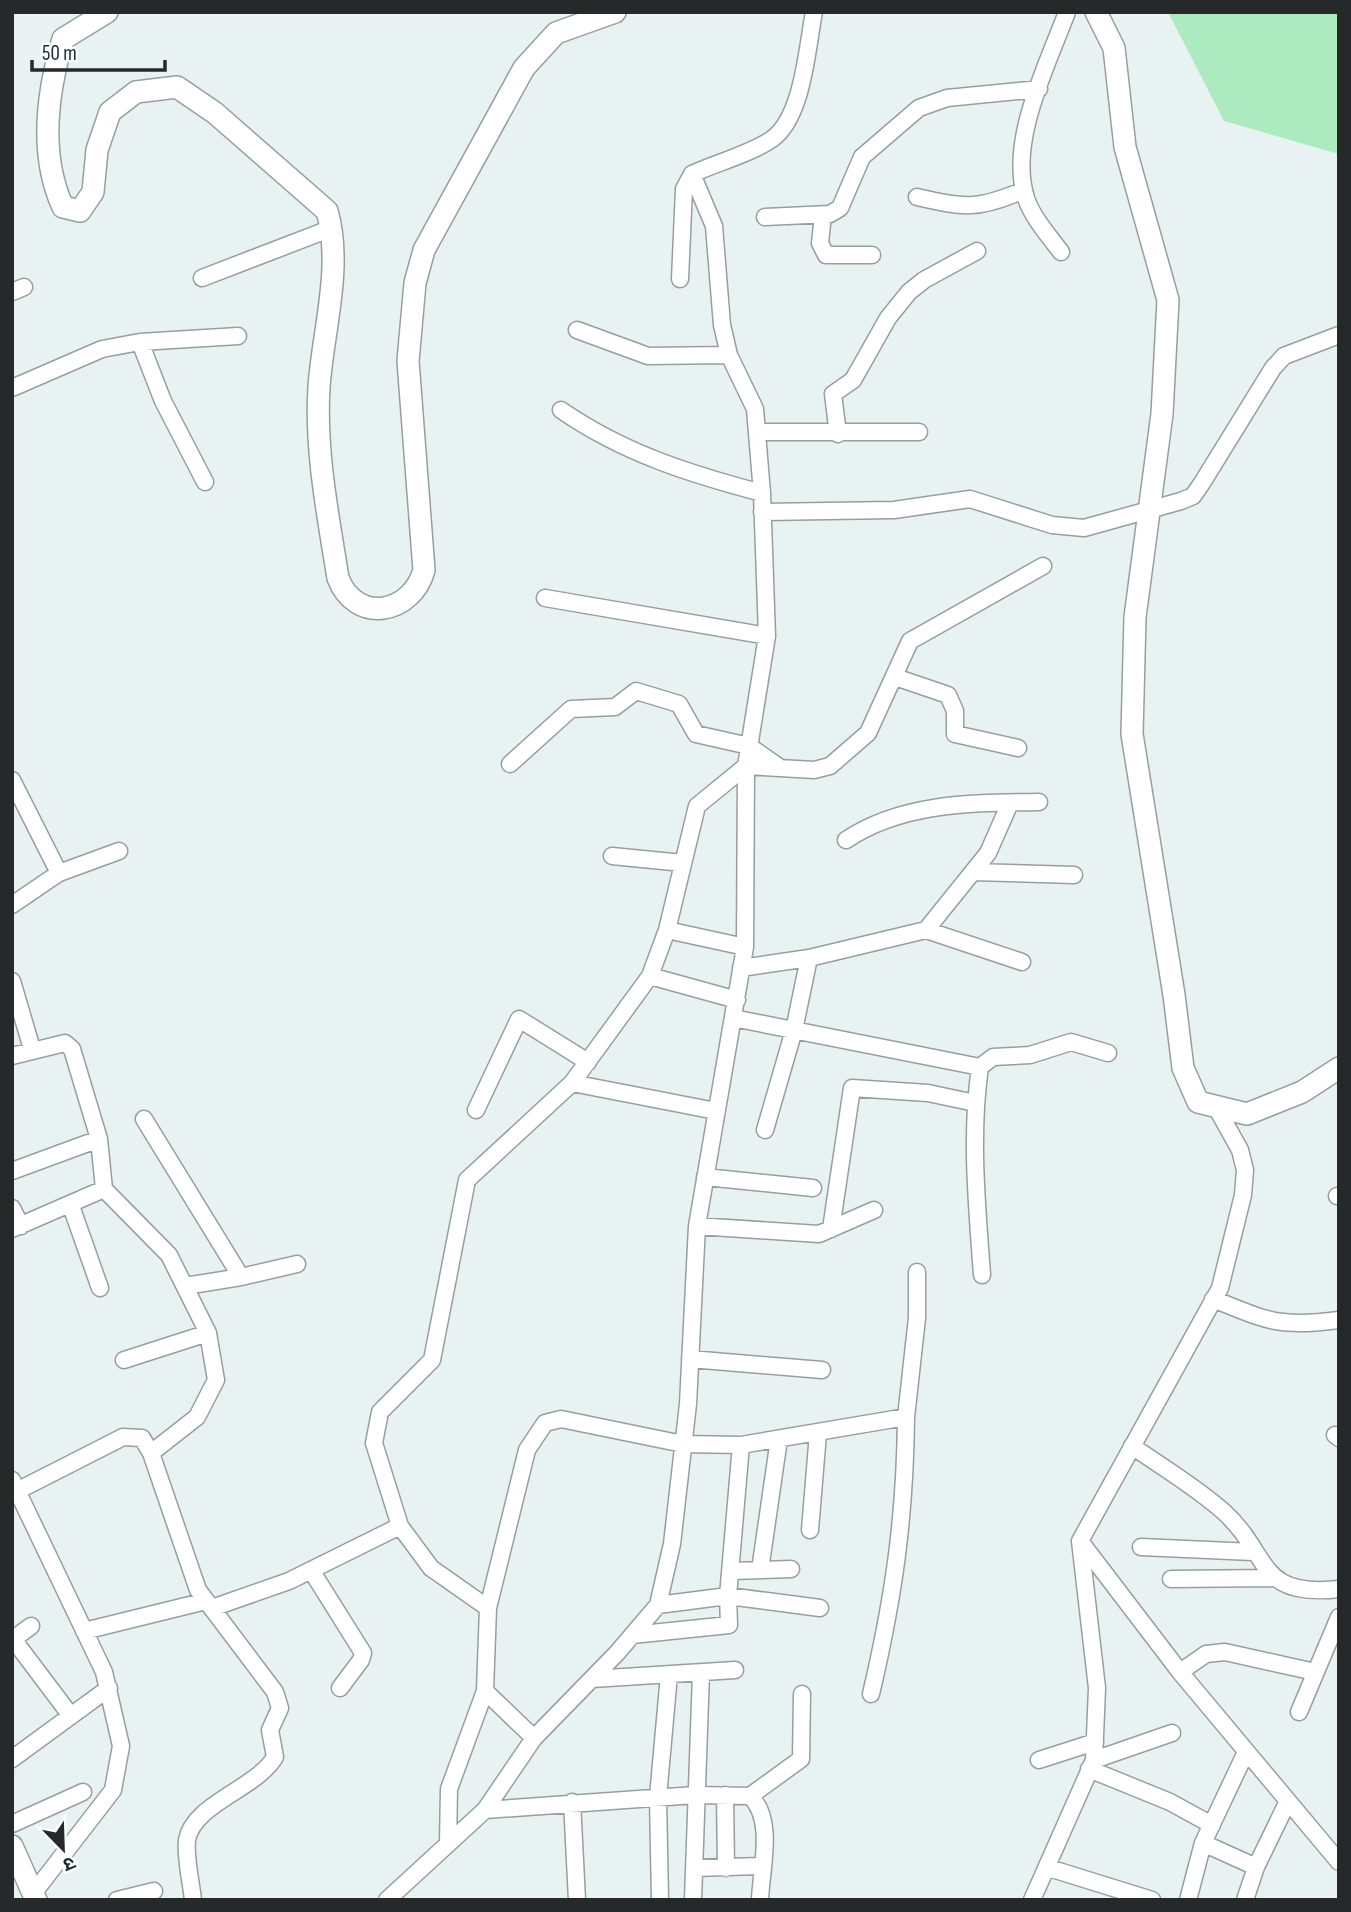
<svg xmlns="http://www.w3.org/2000/svg" width="1351" height="1912" font-family="'Sofia Sans Condensed','Noto Sans Devanagari',sans-serif">
  <style>
    .green { fill: #abebbf }
    .lines { fill: none; stroke-linecap: round; stroke-linejoin: round }
    .minor-casing { stroke: #969f9f; stroke-width: 19 }
    .tertiary-casing { stroke: #969f9f; stroke-width: 24 }
    .minor { stroke: #fff; stroke-width: 16 }
    .tertiary { stroke: #fff; stroke-width: 21 }
  </style>
  <rect width="100%" height="100%" fill="#e9f2f2"/>
  <path class="green" d="M1168 12H1339V154L1224 121Z"/>
  <g class="lines">
    <defs>
      <path id="minor" d="M917 197C965 208 978 210 1024 190
        M823 215 820 243 826 255H872
        M765 217 830 214 840 208 862 157 919 108 947 98 1039 89
        M1061 252C1049 236 1032 217 1026 198 1008 141 1047 66 1067 12
        M202 278 332 228
        M680 279 684 189 692 174
        M12 292 24 287
        M577 330 648 356 729 355
        M140 342 163 401 205 482
        M12 388 102 349 140 342 238 336
        M561 410C623 453 690 474 762 493
        M757 432H919
        M838 434 833 394 853 380 888 318 909 292 924 280 977 251
        M762 512 894 510 970 499 1052 525 1084 528 1181 501 1193 496 1202 483 1273 368 1284 356 1339 335
        M545 598 767 636
        M895 677 948 695 955 711V734L1018 748
        M510 764 571 709 615 707 636 691 679 704 696 734 749 746 779 767
        M12 780 59 873 12 905
        M846 840C903 802 973 803 1039 802
        M612 856 683 863
        M973 872 1074 875
        M59 873 119 851
        M667 930 745 947
        M926 930 1022 962
        M741 968 809 958 926 930 988 853 1010 803
        M650 976 737 1000
        M12 981 32 1049
        M733 1018 980 1067C970 1136 977 1205 982 1275
        M12 1056 65 1043 72 1049 99 1139 12 1171
        M980 1067 993 1057 1030 1055 1071 1042 1108 1053
        M572 1083 716 1111
        M476 1110 519 1019 588 1062
        M144 1119 241 1277 185 1286
        M765 1130 794 1030 809 958
        M99 1139 104 1189 169 1255 208 1333 216 1380 197 1417 151 1453 198 1590 275 1692 280 1708 270 1730 275 1757C256 1789 193 1804 187 1840 185 1858 191 1881 193 1900
        M705 1177 813 1188
        M1337 1196H1339
        M71 1206 100 1288
        M12 1208 21 1226
        M697 1226 819 1234 874 1210
        M12 1229 104 1189
        M831 1229 852 1088 928 1093 975 1103
        M241 1277 297 1264
        M1213 1299C1268 1321 1279 1328 1339 1320
        M690 1359 822 1370
        M124 1360 208 1333
        M1335 1435 1339 1438
        M741 1445 728 1596 820 1608
        M1132 1446C1162 1467 1196 1487 1224 1512 1271 1555 1256 1598 1339 1589
        M12 1480 104 1672 121 1746 113 1790 32 1895
        M17 1491 123 1437 142 1438 151 1453
        M810 1530 818 1433
        M1080 1541 1180 1672 1339 1862
        M1141 1547 1253 1552
        M311 1570 363 1653 361 1660 340 1688
        M760 1570 779 1439
        M731 1571 791 1569
        M1171 1579 1274 1578
        M212 1608 289 1581 400 1526
        M488 1608 527 1450 545 1423 561 1419 683 1444 741 1445 906 1417 917 1318V1272
        M84 1631 206 1601
        M632 1635 729 1625 728 1596 658 1605
        M13 1639 71 1716
        M12 1640 31 1626
        M1180 1672 1206 1654 1225 1652 1315 1672
        M592 1679 735 1670
        M485 1691 534 1738
        M871 1694C894 1596 905 1518 906 1417
        M1299 1712 1339 1617
        M12 1759 109 1688
        M1039 1760 1095 1742
        M1094 1760 1172 1733
        M1089 1769 1170 1802 1212 1825
        M725 1795 726 1868
        M750 1796 801 1759 802 1694
        M572 1802 577 1900
        M485 1810 695 1795 750 1796C775 1819 761 1869 760 1900
        M12 1824 83 1792
        M448 1843 449 1789 485 1691 488 1608 431 1568 400 1526 374 1443 380 1412 432 1360 467 1180 572 1083 650 976 667 930 697 806 746 766 814 770 830 766 868 733 910 641 1043 566
        M1203 1843 1256 1867
        M694 1868 761 1866
        M1049 1868 1152 1900
        M117 1900 154 1891
        M387 1900 485 1810 534 1738 617 1653 658 1605 672 1544 688 1404 697 1226 745 947 746 766 767 636 762 493 755 409 729 355 722 325 714 226 692 174C716 163 752 153 772 139 803 117 807 48 814 12
        M660 1900 658 1797 669 1675
        M693 1900 701 1673
        M1032 1900 1094 1760 1097 1688 1080 1541 1220 1288 1243 1195 1245 1170 1240 1150 1216 1107
        M1188 1900 1203 1843 1246 1752
        M1245 1900 1256 1867 1288 1801"/>
      <path id="tertiary" d="M107 12 63 39C47 93 39 155 63 207L80 211 93 192 97 150 110 112 136 92 177 87 215 113 327 211C343 267 323 330 319 387 315 451 328 515 338 578 356 625 412 614 424 570L408 361 415 283 424 250 524 68 556 33 615 12
        M1096 12 1114 48 1125 147 1168 300 1162 414 1135 617 1132 734 1174 995 1183 1068 1198 1102 1247 1114 1302 1092 1339 1068
        M12 1846 36 1900"/>
    </defs>
    <use href="#minor" class="minor-casing"/>
    <use href="#tertiary" class="tertiary-casing"/>
    <use href="#minor" class="minor"/>
    <use href="#tertiary" class="tertiary"/>
  </g>
  <rect width="1351" height="1912" fill="none" stroke="#262929" stroke-width="28"/>
  <g transform="translate(63 1849) rotate(157)" stroke="#f7ffff" stroke-width="5" paint-order="stroke">
  <path d="M0-5L12 26L0 18L-12 26Z" fill="#262929"/>
  <text y="-10" font-size="19" font-weight="bold" text-anchor="middle" fill="#262929">उ</text>
  </g>
  <path d="M32 60v10h133v-10" fill="none" stroke="#262929" stroke-width="3.5"/>
  <text x="42" y="60" font-size="21" fill="#262929" stroke="#f7ffff" stroke-width="5" paint-order="stroke">50 m</text>
</svg>
